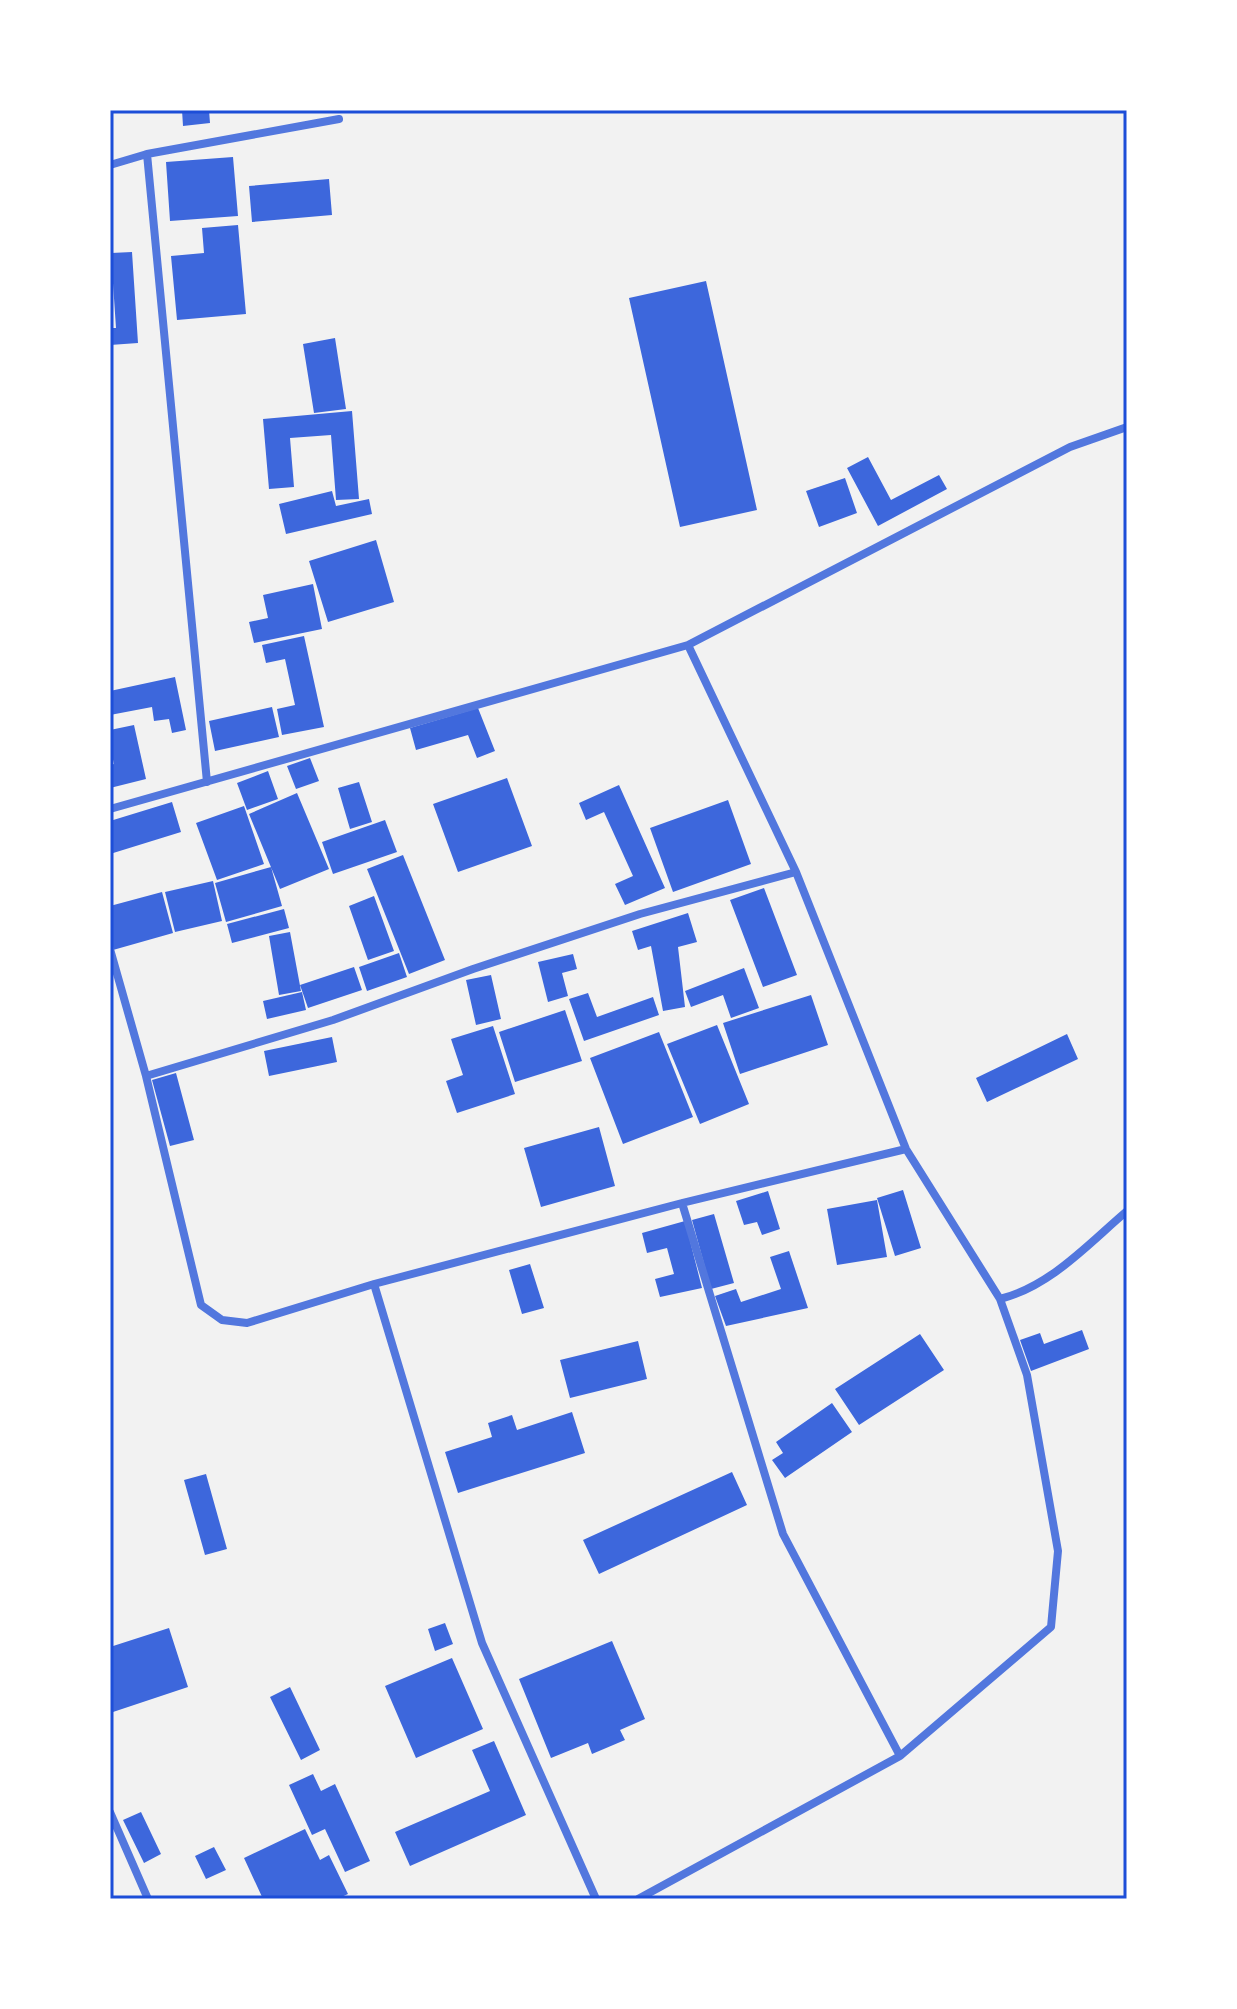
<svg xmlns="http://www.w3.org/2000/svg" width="1237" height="2009" font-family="'Archivo Narrow',sans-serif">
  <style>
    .building { fill: #3d67dc }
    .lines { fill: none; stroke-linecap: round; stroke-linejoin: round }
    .minor { stroke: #5277de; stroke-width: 8 }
    .neatline { fill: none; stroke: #1d4ed8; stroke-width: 3 }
  </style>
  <rect width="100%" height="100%" fill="#f2f2f2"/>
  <path class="building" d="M182 110H209L210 123 183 126Z
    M233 157 238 216 170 221 166 162Z
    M329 179 332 215 252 222 249 186Z
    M238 225 246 314 177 320 171 256 204 253 202 228Z
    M132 252 138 343 110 345V328H116L111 253Z
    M706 281 757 510 680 527 629 298Z
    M335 338 346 409 314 413 303 344Z
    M352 411 359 499 336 500 331 435 290 438 294 487 269 489 263 419Z
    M868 457 891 500 939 475 947 489 878 526 847 468Z
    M845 478 857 513 819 527 806 491Z
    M332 491 336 506 369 499 372 514 286 534 279 504Z
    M376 540 394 602 328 622 309 561Z
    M313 584 322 629 254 643 249 622 268 618 263 595Z
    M304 636 324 727 282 735 277 709 295 705 285 659 266 663 262 645Z
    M175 677 186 730 172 733 169 719 154 721 152 707 110 715V691Z
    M272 707 279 737 215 751 209 721Z
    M478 708 495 751 477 758 468 735 416 750 410 728Z
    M134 725 146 779 110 788V765L114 764 110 746V730Z
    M310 758 319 781 296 789 287 766Z
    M268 771 278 799 247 810 237 783Z
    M507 778 532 846 458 872 433 804Z
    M359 782 372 822 350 829 338 788Z
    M619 785 665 888 625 905 615 884 633 876 604 812 586 820 579 803Z
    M297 793 329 869 280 889 249 814Z
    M728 800 751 864 673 892 650 828Z
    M172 802 181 832 110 854V821Z
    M244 806 264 864 217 880 196 823Z
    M385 820 397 852 333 874 322 842Z
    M403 855 445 960 409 974 367 869Z
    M271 867 282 906 226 922 215 883Z
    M213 881 222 921 175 932 165 892Z
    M764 888 797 975 763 987 730 900Z
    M162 892 173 933 113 950 110 939V906Z
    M374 896 394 951 368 960 349 906Z
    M284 909 289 928 232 943 227 924Z
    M688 913 697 942 678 947 685 1007 663 1011 651 946 638 950 632 931Z
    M290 932 301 991 279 995 269 936Z
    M399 953 407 977 367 991 359 967Z
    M573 954 577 969 562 973 568 996 548 1002 538 962Z
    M354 967 362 990 308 1008 300 985Z
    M744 968 759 1008 731 1018 723 995 691 1007 685 991Z
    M491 975 501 1019 476 1025 466 980Z
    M302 992 306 1010 267 1019 263 1001Z
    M588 993 597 1017 653 997 659 1015 584 1041 569 999Z
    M811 995 828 1045 740 1074 723 1023Z
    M565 1010 582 1061 515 1082 499 1032Z
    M717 1025 749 1104 700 1124 667 1044Z
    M493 1026 515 1094 457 1113 446 1081 463 1075 451 1039Z
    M659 1032 693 1117 623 1144 590 1058Z
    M1067 1034 1078 1059 987 1102 976 1078Z
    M332 1037 337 1062 269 1076 264 1051Z
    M176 1073 194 1140 170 1146 152 1080Z
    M599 1127 615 1186 541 1207 524 1148Z
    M903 1190 921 1248 895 1256 877 1198Z
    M768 1191 780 1229 762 1235 757 1222 744 1225 736 1201Z
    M877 1200 887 1257 837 1265 827 1209Z
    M714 1214 734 1283 711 1289 692 1220Z
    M685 1221 702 1288 660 1297 655 1279 674 1274 667 1248 647 1253 642 1233Z
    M789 1251 808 1308 726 1326 715 1296 736 1289 741 1302 781 1289 770 1257Z
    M530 1264 544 1308 522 1314 509 1270Z
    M1082 1330 1089 1349 1031 1371 1020 1340 1040 1333 1044 1344Z
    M920 1334 944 1370 859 1425 835 1389Z
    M638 1341 647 1379 570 1398 560 1360Z
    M832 1403 852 1432 785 1478 772 1460 783 1453 776 1442Z
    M572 1412 585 1453 458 1493 445 1452 492 1437 488 1423 512 1415 517 1430Z
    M732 1472 747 1505 599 1574 583 1540Z
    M206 1474 227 1549 205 1555 184 1480Z
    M445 1623 453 1644 435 1651 428 1629Z
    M169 1628 188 1687 110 1713V1647Z
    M612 1641 645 1719 620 1730 625 1740 592 1754 588 1743 551 1758 519 1679Z
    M452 1658 483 1729 416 1758 385 1686Z
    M290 1687 320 1750 301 1760 270 1697Z
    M494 1741 526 1815 410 1866 395 1832 490 1791 472 1750Z
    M313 1774 321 1791 335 1784 370 1861 345 1872 325 1829 312 1835 289 1785Z
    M141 1812 161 1854 144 1863 123 1820Z
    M305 1829 320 1860 329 1855 348 1894 337 1899H263L244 1858Z
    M214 1847 226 1870 206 1879 195 1856Z"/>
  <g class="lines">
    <path class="minor" d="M147 154 207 782
      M110 165 147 154 339 119
      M110 809 688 645 1070 447 1127 427
      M110 949 146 1076 201 1305 222 1320 247 1323 374 1284 682 1203 906 1149
      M146 1076 333 1020 473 969 640 914 796 872
      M682 1203 783 1534 900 1756
      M374 1284 482 1643 596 1899
      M1000 1299C1051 1286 1088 1244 1127 1211
      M110 1812 148 1899
      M638 1899 900 1756 1051 1627 1058 1551 1027 1375 1000 1299 906 1149 796 872 688 645"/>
  </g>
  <rect width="1237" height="2009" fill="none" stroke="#ffffff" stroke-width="224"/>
  <rect x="112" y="112" width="1013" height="1785" class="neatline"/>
</svg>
